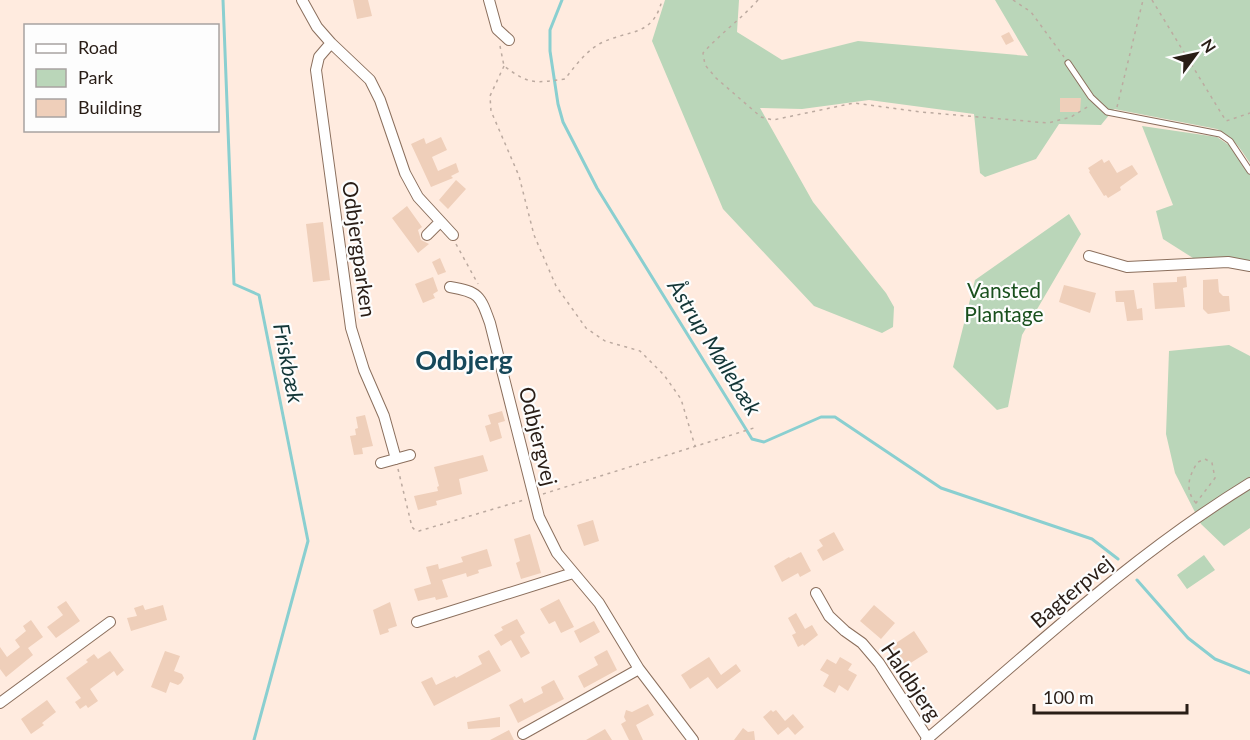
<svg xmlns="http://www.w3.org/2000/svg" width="1250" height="740" font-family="Lato,sans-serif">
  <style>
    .green { fill: #bad6b9 }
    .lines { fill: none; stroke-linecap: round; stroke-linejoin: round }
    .stream { stroke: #8acfd0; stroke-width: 3 }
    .building { fill: #efcfba }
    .service-casing { stroke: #8b6f5d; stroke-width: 7 }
    .minor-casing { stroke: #8b6f5d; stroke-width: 12 }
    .path { stroke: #bcaaa0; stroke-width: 1.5; stroke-dasharray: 3 4.5; stroke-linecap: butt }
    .service { stroke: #fff; stroke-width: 5 }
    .minor { stroke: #fff; stroke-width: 10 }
    .labels { text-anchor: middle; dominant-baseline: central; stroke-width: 4.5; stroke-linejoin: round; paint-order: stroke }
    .street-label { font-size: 21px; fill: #291d16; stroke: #fdfdfd }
    .park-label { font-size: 21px; fill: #19501d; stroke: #fdfdfd }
    .water-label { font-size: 22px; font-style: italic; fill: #123536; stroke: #fdfdfd }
    .district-label { font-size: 27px; font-weight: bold; fill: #16485a; stroke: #fdfdfd }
  </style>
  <rect width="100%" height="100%" fill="#ffebdf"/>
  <path class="green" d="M665 0H739L737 32 782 60 858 41 1028 56 995 0H1250V163C1239 147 1235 139 1217 129L1114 109 1101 125 1059 124 1036 159 985 177 980 173 974 114 869 100 802 109 760 108 813 202 886 293 894 307 893 327 882 333 814 306 723 209 652 41Z
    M1142 126 1217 137 1229 145 1250 175V261L1236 258H1193L1163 239 1156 211 1173 205Z
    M1069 214 1081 234 1022 335 1008 407 997 410 953 367 975 280Z
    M1229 345 1250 356V528L1224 546 1201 524 1175 473 1166 434 1169 351Z
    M1204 555 1215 570 1187 589 1177 575Z"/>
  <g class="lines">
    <path class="stream" d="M223 0 234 284 259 295 308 541 254 740
      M562 0 550 30V51L558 104 563 122 597 188 752 439 764 442 821 417H835L941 488 1092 539 1118 559
      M1137 580 1188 638 1215 659 1250 673"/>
  </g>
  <path class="building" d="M353 0H368L372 16 357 19Z
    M1009 32 1014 41 1006 45 1001 36Z
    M1060 98H1081L1080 112H1060Z
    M441 137 447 150 432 157 438 171 456 163 459 172 451 176 453 178 431 187 411 144 424 138 426 144Z
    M1102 159 1104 163 1109 160 1117 173 1132 165 1138 174 1120 187 1121 190 1108 198 1106 195 1104 196 1089 172 1090 171 1088 168Z
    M456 180 466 189 448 209 439 200Z
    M407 206 422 227 418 230 421 240 429 244 418 253 392 218Z
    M323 222 330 280 313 282 306 224Z
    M440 258 446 272 438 275 432 262Z
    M1186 276 1187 287 1183 288 1185 307 1155 309 1153 283 1177 282V277Z
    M433 277 438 291 433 294 435 298 423 303 415 284Z
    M1218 279 1219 292 1223 296H1229L1230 311 1208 314 1203 309V280Z
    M1064 285 1096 293 1090 313 1059 302Z
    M1134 290 1137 309 1142 308 1143 320 1127 321 1124 302H1116L1115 291Z
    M502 411 505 421 498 423 502 438 490 442 485 426 491 424 488 415Z
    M365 415 373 446 362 448 363 454 354 455 350 436 356 435 355 429 358 428 356 417Z
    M483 455 488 471 459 479 462 494 436 501 437 505 418 510 414 496 438 491 437 487 439 486 434 467Z
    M593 520 599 541 584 546 577 525Z
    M834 532 844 550 823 561 817 550 823 546 819 540Z
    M530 534 541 573 521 579 516 563 520 561 514 539Z
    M487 549 492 566 478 570 479 573 467 577 466 573 442 580 448 597 436 600 435 597 418 601 414 589 431 584 426 567 438 564 439 569 463 562 461 557Z
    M801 552 811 571 800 577 798 573 782 582 774 566 789 557 790 558Z
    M559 599 574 627 561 633 555 621 549 624 540 609Z
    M66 601 80 621 56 638 47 627 63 615 57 607Z
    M390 602 397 626 388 629 389 632 380 635 373 610Z
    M143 605 145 610 163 605 167 620 131 631 127 618 137 616 134 608Z
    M874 605 895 623 881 639 860 621Z
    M796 613 805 629 812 625 818 635 804 646 803 644 798 647 792 635 796 633 788 618Z
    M517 619 525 633 520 636 530 653 521 658 511 640 501 646 494 635 503 630 501 627Z
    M31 620 43 637 28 648 33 655 6 677 0 669V647L7 657 20 647 15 640 26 631 23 626Z
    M594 621 600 632 580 643 574 631Z
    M914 631 928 652 901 669 887 649Z
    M489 650 501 671 434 706 421 682 432 677 436 685 455 676 456 678 482 664 478 656Z
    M607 650 617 670 584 688 578 676 598 665 594 657Z
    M110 651 124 670 117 676 114 671 90 689 98 701 88 708 86 705 80 709 75 702 81 698 66 678 88 662 86 660 94 654 98 659Z
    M165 651 180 656 174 671 182 674 184 678 181 683 178 685 170 682 166 693 151 687Z
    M709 657 721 675 736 664 741 671 717 689 708 677 690 689 681 675Z
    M840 657 852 664 848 670 857 675 848 691 839 685 835 693 823 686 829 675 820 670 827 659 836 664Z
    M554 680 564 699 518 723 509 705 522 698 524 703 543 693 541 687Z
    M47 700 56 712 42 723 44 725 31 734 21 719Z
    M648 704 654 715 636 725 643 740H629L621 724 626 721 624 717 626 710 632 712Z
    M771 710 773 712 776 710 785 721 793 714 804 727 795 735 788 727 778 735 763 717Z
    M500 717V727L468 729 467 722Z
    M743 728 748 732 754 731 755 740H734Z
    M605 729 612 740H586Z
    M509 730 514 740H490Z"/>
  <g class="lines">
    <defs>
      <path id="service" d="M1068 63 1091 97 1107 112 1220 134 1230 141 1250 171"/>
      <path id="minor" d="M302 0 317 27 331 43
        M489 0 497 29 509 40
        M427 235 440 222
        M1089 256 1127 267 1228 262 1250 266
        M450 287C479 292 480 295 490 323L539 517 557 553 599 603 639 669 693 740
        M396 459 384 416 364 370 351 328 316 70 319 57 331 43 370 80 380 100 405 173 418 197 453 235
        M381 463 410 455
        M816 593 829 616 845 631 862 643 879 663 928 739
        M417 622 573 573
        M0 703 110 622
        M523 734 639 669
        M926 740C1032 650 1131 556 1250 483"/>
    </defs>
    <use href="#service" class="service-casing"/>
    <use href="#minor" class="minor-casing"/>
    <path class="path" d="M758 0C741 19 720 34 703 53L705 65 716 78 761 117 773 120 854 103 921 112 1048 123 1071 117 1089 106
      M1013 0 1031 12 1064 57
      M1152 0 1226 121 1250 113
      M500 46 504 66C529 85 535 83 565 79 575 66 586 51 601 43 630 29 653 37 662 0
      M504 66 490 96 491 111 519 176 534 235 556 286 586 328 605 341 640 351 664 375 681 399 695 446
      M1117 107 1143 0
      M456 244 478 284
      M398 469 412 527 415 530 419 531 524 500
      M543 494 757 427
      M1196 503C1184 490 1189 475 1198 462L1205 459 1212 463 1215 478 1196 503 1197 505"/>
    <use href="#service" class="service"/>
    <use href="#minor" class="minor"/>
  </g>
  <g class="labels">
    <g class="street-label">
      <text transform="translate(360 249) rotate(82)">Odbjergparken</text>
      <text transform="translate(539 436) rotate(76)">Odbjergvej</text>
      <text transform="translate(1071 591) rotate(-40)">Bagterpvej</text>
      <text transform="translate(912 681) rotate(56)">Haldbjerg</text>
    </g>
    <g class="park-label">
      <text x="1004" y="289">Vansted<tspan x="1004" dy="24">Plantage</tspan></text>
    </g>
    <g class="water-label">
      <text transform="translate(715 347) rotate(58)">Åstrup Møllebæk</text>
      <text transform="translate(289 363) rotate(79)">Friskbæk</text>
    </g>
    <g class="district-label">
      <text x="464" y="359">Odbjerg</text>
    </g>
  </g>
  <rect x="24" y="24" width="195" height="108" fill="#fdfdfd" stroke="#a8a3a1" stroke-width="1.5"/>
  <rect x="36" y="44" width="30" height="9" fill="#ffffff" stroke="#a8a3a1" stroke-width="1.5"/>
  <text x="78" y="54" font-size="18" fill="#291d16">Road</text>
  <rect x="36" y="69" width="30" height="18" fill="#bad6b9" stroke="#a8a3a1" stroke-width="1.5"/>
  <text x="78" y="84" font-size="18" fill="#291d16">Park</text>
  <rect x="36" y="99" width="30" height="18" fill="#efcfba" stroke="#a8a3a1" stroke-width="1.5"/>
  <text x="78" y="114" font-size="18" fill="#291d16">Building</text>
  <g transform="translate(1196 54) rotate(57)" stroke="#fdfdfd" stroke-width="4.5" paint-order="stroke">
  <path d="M0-4.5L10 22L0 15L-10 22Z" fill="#291d16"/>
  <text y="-9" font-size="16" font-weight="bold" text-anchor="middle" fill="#291d16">N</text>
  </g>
  <path d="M1034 704v9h153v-9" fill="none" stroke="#291d16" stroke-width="3"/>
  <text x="1043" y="704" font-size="18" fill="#291d16" stroke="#fdfdfd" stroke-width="4.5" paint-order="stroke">100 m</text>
</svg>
